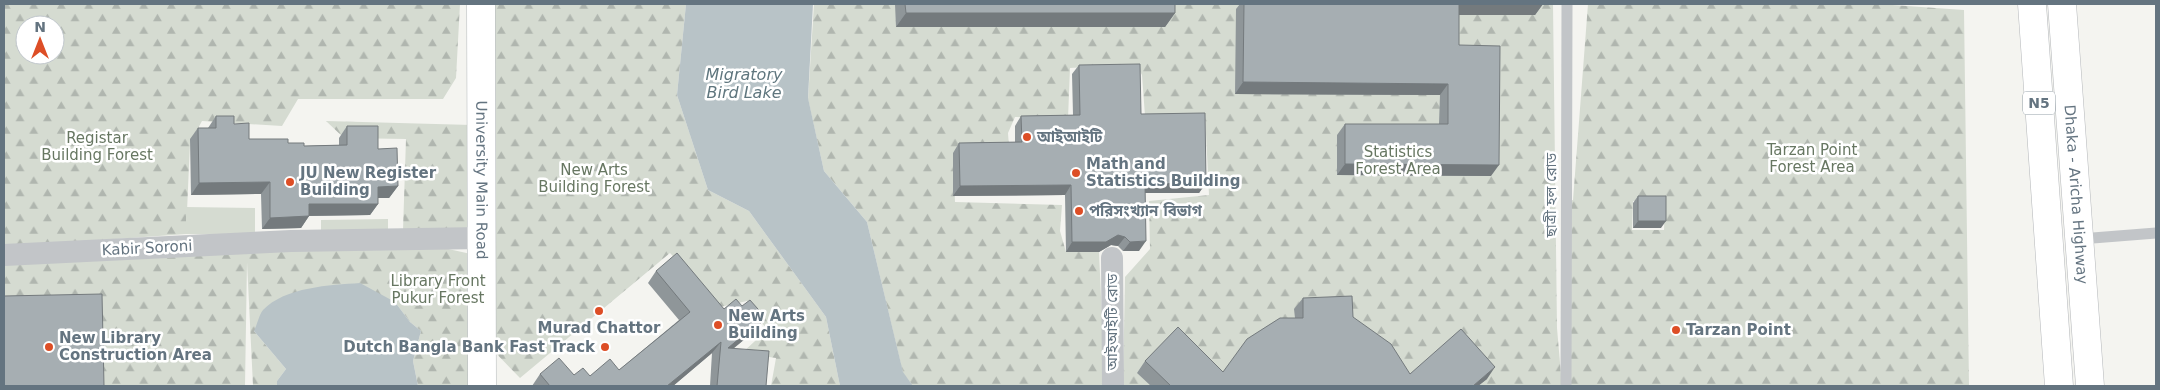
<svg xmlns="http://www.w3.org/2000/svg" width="2160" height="390" font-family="'DejaVu Sans','Noto Sans Bengali',sans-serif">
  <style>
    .forest { fill: url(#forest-firs); fill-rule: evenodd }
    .green { fill: #d5dbd1 }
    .water { fill: #b8c3c7 }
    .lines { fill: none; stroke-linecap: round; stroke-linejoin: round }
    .secondary-casing { stroke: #b2b7ba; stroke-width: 29 }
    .highway-casing { stroke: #b4b7ba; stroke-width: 29 }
    .lane { stroke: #c2c5c8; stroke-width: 11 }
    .street { stroke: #c2c5c8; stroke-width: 22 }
    .secondary { stroke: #fff; stroke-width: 28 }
    .highway { stroke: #fff; stroke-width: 28 }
    .wall { fill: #8f9699 }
    .shaded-wall { fill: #747a7d }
    .building { fill: #a6aeb2; stroke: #747a7d }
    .poi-dot { fill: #dd4e26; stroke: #fff; stroke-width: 2 }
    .labels { text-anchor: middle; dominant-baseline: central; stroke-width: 5; stroke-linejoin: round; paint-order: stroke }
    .shield { fill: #fff; stroke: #929ea6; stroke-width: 1 }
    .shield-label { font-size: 14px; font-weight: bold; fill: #647480 }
    .poi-label { font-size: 15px; font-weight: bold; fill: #647480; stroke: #fff; text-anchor: start }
    .park-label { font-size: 15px; fill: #677762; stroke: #fff }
    .street-label { font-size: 15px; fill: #647480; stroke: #fff }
    .water-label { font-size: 16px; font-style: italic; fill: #5f767e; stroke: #fff }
  </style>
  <defs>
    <pattern id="forest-firs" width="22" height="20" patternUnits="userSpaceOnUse" patternTransform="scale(1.25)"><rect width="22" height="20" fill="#d5dbd1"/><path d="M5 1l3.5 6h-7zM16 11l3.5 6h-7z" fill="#b0b6af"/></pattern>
  </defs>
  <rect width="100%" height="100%" fill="#f4f4f0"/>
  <path class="forest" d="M4 4H460L456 78 443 99H298L282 126 202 121 190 143 186 234 4 247ZM25 25H55V55H25Z
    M490 4H686L677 95 708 190 749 211 826 317 840 386H771L776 358 742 353 767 330 747 301 720 307 670 253 520 378 488 345Z
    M814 4H1553L1557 328 1562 386H1478L1487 378 1402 386 1329 303 1295 309V329L1215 383 1123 386 1125 277 1150 249 1149 201 1209 195 1205 113 1145 116 1142 75 1136 64 1070 68 1068 119 1015 117 1008 133 1009 147 953 153 955 202 1062 205 1060 231 1066 252H1099L1105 386H913L903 373 867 222 824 171 808 99Z
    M1588 4H1878L1964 10 1969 386H1569L1570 201 1573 200ZM1633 201H1665L1664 230H1632Z
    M326 121 472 125 470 230H403L406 139 344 138Z
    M403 239 480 256 481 386H418L413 361 421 331 410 322 395 302 254 331 286 369 277 381V386H253L247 262 245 386H95L4 302V255Z"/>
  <path class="green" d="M186 207 255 208V235L186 234Z
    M388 219V235L321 236V220Z"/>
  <path class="water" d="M686 4H813L808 98 824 171 867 222 903 372 913 386H840L826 317 749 211 708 190 677 95Z
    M360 283 395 302 410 322 421 331 413 361 418 386H277V381L286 369 254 331C257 325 259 315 263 310 285 287 330 285 360 283Z"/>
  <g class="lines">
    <defs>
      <g id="secondary">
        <path id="s1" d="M481 4 482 386"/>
      </g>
      <g id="highway">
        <path d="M2032 4 2059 386"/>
        <path id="s2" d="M2062 4 2090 386"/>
      </g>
    </defs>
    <use href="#secondary" class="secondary-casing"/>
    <use href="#highway" class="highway-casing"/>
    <path class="lane" d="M2080 239 2156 233
      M1566 386 1567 4"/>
    <path class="street" d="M4 255 291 241 482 238
      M1112 258 1113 386"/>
    <use href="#secondary" class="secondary"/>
    <use href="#highway" class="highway"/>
  </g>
  <path class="wall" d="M895 4H1175V13L1165 27H896Z
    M1240 4H1543L1535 15H1459V45L1491 176 1337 175V135L1345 124H1439L1440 95 1235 94 1236 9Z
    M1079 65 1141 114 1206 183 1199 193H1145L1139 251H1123L1118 246 1111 245 1099 252H1066L1065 195 953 196V153L959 143 1015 142V126L1021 116 1073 115 1072 74Z
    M216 116 234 124 249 139 304 146 339 145V138L347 126 378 149 398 186 389 198H378V204L370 215 309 216 301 228 262 229 261 194 191 195 190 139 198 128H208Z
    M1638 196 1661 228H1633V203Z
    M656 271 724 309 742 306 765 317 757 329 733 349 766 386H710L712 353 673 386H532L540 374 590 376 619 370 679 320 648 283Z
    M1303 298 1353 317 1410 374 1487 379 1478 386H1151L1137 373 1145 361 1223 372 1295 318 1294 309Z"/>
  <path class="shaded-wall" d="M1459 4H1543L1535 15H1451Z
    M906 13H1175L1165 27H896Z
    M1243 82 1448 84 1440 95 1235 94Z
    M1345 164 1499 165 1491 176 1337 175Z
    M270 182 261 194 191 195 199 183Z
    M1206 183 1199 193H1138L1145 184Z
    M1071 185 1065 195 953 196 960 186Z
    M398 186 389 198H370L378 187Z
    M309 204H378L370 215 301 216Z
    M309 216 301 228 262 229 270 218Z
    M1638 221H1666L1661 228H1633Z
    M1118 235 1125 237 1118 246 1111 245 1099 252H1066L1072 242Z
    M1146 241 1139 251H1123L1130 242Z
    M765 317 757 329 719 360 728 348Z
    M721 342 712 353 673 386H667Z
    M1495 367 1487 379 1478 386H1473Z"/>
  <path class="building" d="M905 4H1175V13H906Z
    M1244 4H1459V45L1500 46 1499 165 1345 164V124H1448V84L1243 82Z
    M1140 64 1141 114 1205 113 1206 183 1145 184 1146 241 1130 242 1125 237 1118 235 1106 242H1072L1071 185 960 186 959 143 1022 142 1021 116 1080 115 1079 65Z
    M216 116H234V124L249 123V139H288V143H304V146L347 145V126H378V149L397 148 398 186 378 187V204H309V216L270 218V182L199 183 198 128H216Z
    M1638 196H1666V221H1638Z
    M677 253 724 309 736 299 742 306 750 300 765 317 728 348 769 351 766 386H717L721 342 667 386H550L540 374 559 358 574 375 583 368 590 376 610 359 619 370 690 312 656 271Z
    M102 294 104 386H4V296Z
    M1352 296 1353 317 1391 344 1410 374 1461 329 1495 367 1473 386H1171L1145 361 1178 327 1223 372 1247 339 1280 318H1303V298Z"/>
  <g class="poi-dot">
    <circle cx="1027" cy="137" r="5"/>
    <circle cx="1076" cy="173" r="5"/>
    <circle cx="290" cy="182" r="5"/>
    <circle cx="1079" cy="211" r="5"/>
    <circle cx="599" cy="311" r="5"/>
    <circle cx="718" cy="325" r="5"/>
    <circle cx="1676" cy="330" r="5"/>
    <circle cx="49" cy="347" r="5"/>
    <circle cx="605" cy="347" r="5"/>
  </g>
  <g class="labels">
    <rect class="shield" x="2023" y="91.5" width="32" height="23" rx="4"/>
    <g class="shield-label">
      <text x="2039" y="103">N5</text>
    </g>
    <g class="poi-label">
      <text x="1037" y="137">আইআইটি</text>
      <text x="1086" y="164">Math and<tspan x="1086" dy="17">Statistics Building</tspan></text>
      <text x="300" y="173">JU New Register<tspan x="300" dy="17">Building</tspan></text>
      <text x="1089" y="211">পরিসংখ্যান বিভাগ</text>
      <text x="728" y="316">New Arts<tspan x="728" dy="17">Building</tspan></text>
      <text x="599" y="328" text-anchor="middle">Murad Chattor</text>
      <text x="1686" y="330">Tarzan Point</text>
      <text x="59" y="338">New Library<tspan x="59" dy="17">Construction Area</tspan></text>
      <text x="595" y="347" text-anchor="end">Dutch Bangla Bank Fast Track</text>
    </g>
    <g class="park-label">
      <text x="97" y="138">Registar<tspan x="97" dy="17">Building Forest</tspan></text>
      <text x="1812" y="150">Tarzan Point<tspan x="1812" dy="17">Forest Area</tspan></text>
      <text x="1398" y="152">Statistics<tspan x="1398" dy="17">Forest Area</tspan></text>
      <text x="594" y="170">New Arts<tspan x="594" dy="17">Building Forest</tspan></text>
      <text x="438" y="281">Library Front<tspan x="438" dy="17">Pukur Forest</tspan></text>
    </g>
    <g class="street-label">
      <text stroke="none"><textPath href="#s1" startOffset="176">University Main Road</textPath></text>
      <text transform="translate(1551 195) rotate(-90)">ছাত্রী হল রোড</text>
      <text stroke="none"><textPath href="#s2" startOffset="191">Dhaka - Aricha Highway</textPath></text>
      <text transform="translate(147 248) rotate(-3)">Kabir Soroni</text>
      <text transform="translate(1112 322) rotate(-90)">আইআইটি রোড</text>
    </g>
    <g class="water-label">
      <text x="744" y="74">Migratory<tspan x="744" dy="18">Bird Lake</tspan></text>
    </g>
  </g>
  <rect width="2160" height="390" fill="none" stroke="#647480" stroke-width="10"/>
  <g transform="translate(40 40)"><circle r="24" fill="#ffffff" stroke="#c1c7cc"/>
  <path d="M0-4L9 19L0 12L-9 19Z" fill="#dd4e26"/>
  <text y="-8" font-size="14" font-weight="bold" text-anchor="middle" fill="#647480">N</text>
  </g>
</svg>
